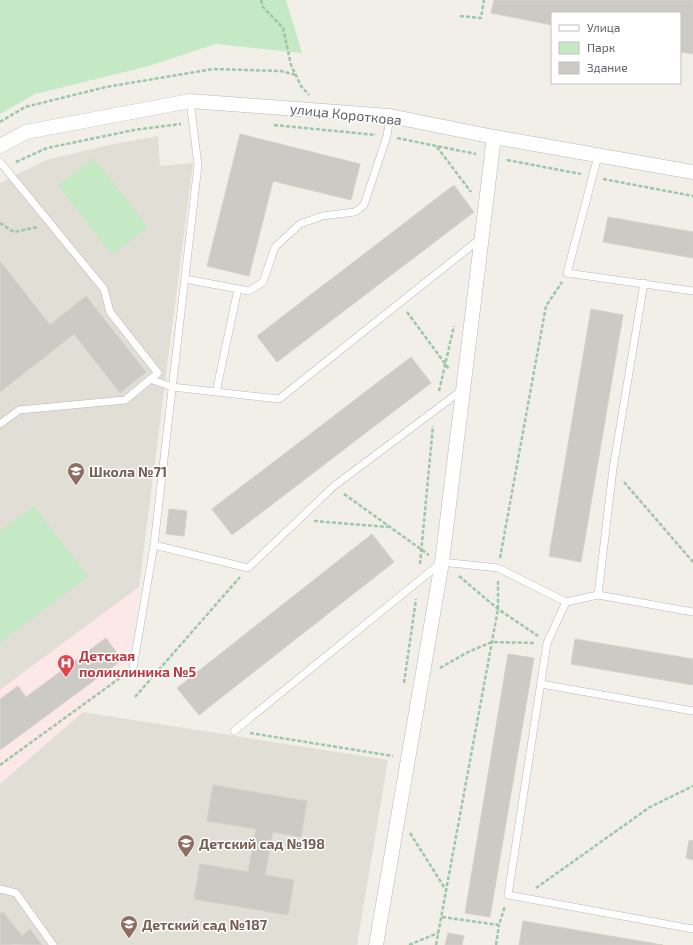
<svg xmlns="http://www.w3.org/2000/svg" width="693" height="945" font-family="'Exo 2',sans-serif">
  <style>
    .education { fill: #e1ded6 }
    .medical { fill: #fce8e6 }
    .green { fill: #c5e8c5 }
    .building { fill: #cccac5; stroke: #d6d1c6 }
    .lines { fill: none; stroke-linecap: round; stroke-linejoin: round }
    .lane-casing { stroke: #b5b8bc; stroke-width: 8 }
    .street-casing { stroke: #b5b8bc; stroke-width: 15 }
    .path { stroke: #9cc7a9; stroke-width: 2.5; stroke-dasharray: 4 2; stroke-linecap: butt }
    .lane { stroke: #fff; stroke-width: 7 }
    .street { stroke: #fff; stroke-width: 14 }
    .labels { text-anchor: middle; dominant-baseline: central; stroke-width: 3; stroke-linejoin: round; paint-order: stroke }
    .street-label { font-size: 14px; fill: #5f6368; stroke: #fff }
    .education-label { font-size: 14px; font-weight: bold; fill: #785e54; stroke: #fff; text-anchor: start }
    .health-label { font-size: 14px; font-weight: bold; fill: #be3a42; stroke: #fff; text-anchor: start }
  </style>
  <rect width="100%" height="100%" fill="#f1efe8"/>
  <path class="education" d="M158 136 160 166 193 163 139 587 0 690V183L46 160 114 144Z
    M83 712 388 760 357 945H0V783Z"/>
  <path class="medical" d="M139 587 127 666 83 712 0 784V690Z"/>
  <path class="green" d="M0 0H286L302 53 216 44 145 67 35 94 0 114Z
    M94 158 148 227 112 255 58 185Z
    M34 506 88 576 0 643V531Z"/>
  <path class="building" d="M494 0H693V54L680 52V13H552V25L491 13Z
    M240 134 360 164 351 200 273 181 249 276 207 266Z
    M454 185 474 212 277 362 257 336Z
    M608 217 693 232V258L603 242Z
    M0 261 50 325 86 296 146 372 120 393 74 334 0 392Z
    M591 309 623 315 581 562 549 556Z
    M411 357 431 383 232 535 212 509Z
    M169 509 187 511 184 536 166 534Z
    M372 534 394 562 199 715 177 688Z
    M106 638 122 660 0 750V699L18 686 26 697Z
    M575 639 693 659V685L571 664Z
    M508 654 534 658 490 917 465 913Z
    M213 785 307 801 301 837 273 832 265 875 294 880 288 915 194 899 200 864 248 872 256 829 207 821Z
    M689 840 693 841V860L686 858Z
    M3 912 22 936 30 929 42 945 15 944 0 945V914Z
    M523 921 663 945H519Z
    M448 933 464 936 462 945H445Z"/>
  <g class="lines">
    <defs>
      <path id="lane" d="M598 156 567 273 693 291
        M0 162 104 289 110 312 158 373 125 400 19 410 0 424
        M185 279 249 291 263 282 275 247 300 224 322 216 355 212 364 205 387 136 390 116
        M150 379 172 387 279 399 480 239
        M216 392 238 289
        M154 545 248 568 334 486 462 390
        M598 595 613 469 644 283
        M566 602 547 643 508 895 693 929
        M133 668 154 545 198 165 190 101
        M541 684 693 711
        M234 731 442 562 498 568 566 602 598 595 693 612
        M0 889 16 893 53 945"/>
      <path id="street" d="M0 146 26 132 190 101 390 116 494 137 693 172
        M376 945 442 562 494 137"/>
    </defs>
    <use href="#lane" class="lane-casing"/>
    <use href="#street" class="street-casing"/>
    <path class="path" d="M261 0 263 7 283 28 291 65 301 86 309 95
      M460 16 481 18 484 0
      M0 122 25 107 106 87 213 69 281 71 296 75
      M274 125 376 135
      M397 138 476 154
      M437 147 471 192
      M507 160 581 174
      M16 162 47 148 134 130 181 124
      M603 179 693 196
      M0 223 14 232 38 227
      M407 312 449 369
      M439 391 454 326
      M624 482 693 562
      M344 494 429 555
      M314 521 388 527
      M500 558 546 306 562 282
      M420 564 433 426
      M459 576 498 609 538 636
      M440 668 468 652 492 642 535 643
      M404 683 416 599
      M135 697 240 577
      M250 733 393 756
      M0 765 124 675
      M410 833 446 890
      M536 888 650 807 693 786
      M442 917 499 925 505 906
      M409 945 438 933
      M436 945 498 609V581
      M496 945 499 925"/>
    <use href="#lane" class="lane"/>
    <use href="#street" class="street"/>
  </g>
  <defs>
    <symbol id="school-pin" viewBox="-11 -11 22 30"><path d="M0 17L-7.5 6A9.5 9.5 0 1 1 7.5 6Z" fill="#8d6e63" stroke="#fff"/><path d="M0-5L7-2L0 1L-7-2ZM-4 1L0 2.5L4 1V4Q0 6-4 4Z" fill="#fff"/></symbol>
    <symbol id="hospital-pin" viewBox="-11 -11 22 30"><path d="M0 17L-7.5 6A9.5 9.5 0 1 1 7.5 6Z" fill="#e0444e" stroke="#fff"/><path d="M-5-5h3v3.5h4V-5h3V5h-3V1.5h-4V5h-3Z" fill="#fff"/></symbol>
  </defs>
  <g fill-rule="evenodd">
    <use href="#school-pin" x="66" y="461" width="20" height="27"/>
    <use href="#hospital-pin" x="56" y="653" width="20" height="27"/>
    <use href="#school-pin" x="176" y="833" width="20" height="27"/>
    <use href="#school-pin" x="119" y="914" width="20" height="27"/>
  </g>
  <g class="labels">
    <g class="street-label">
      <text transform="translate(346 114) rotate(6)">улица Короткова</text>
    </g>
    <g class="education-label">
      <text x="89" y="471">Школа №71</text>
      <text x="199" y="843">Детский сад №198</text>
      <text x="142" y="924">Детский сад №187</text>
    </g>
    <g class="health-label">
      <text x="79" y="655">Детская<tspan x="79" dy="16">поликлиника №5</tspan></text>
    </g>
  </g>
  <rect x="551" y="12" width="130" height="72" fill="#ffffff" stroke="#bfc1c3"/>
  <rect x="559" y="25" width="20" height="6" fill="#ffffff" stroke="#bfc1c3"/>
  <text x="587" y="32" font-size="12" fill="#5f6368">Улица</text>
  <rect x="559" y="42" width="20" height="12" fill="#c5e8c5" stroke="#bfc1c3"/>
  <text x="587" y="52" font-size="12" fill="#5f6368">Парк</text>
  <rect x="559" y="62" width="20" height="12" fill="#cccac5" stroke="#bfc1c3"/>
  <text x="587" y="72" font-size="12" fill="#5f6368">Здание</text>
</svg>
